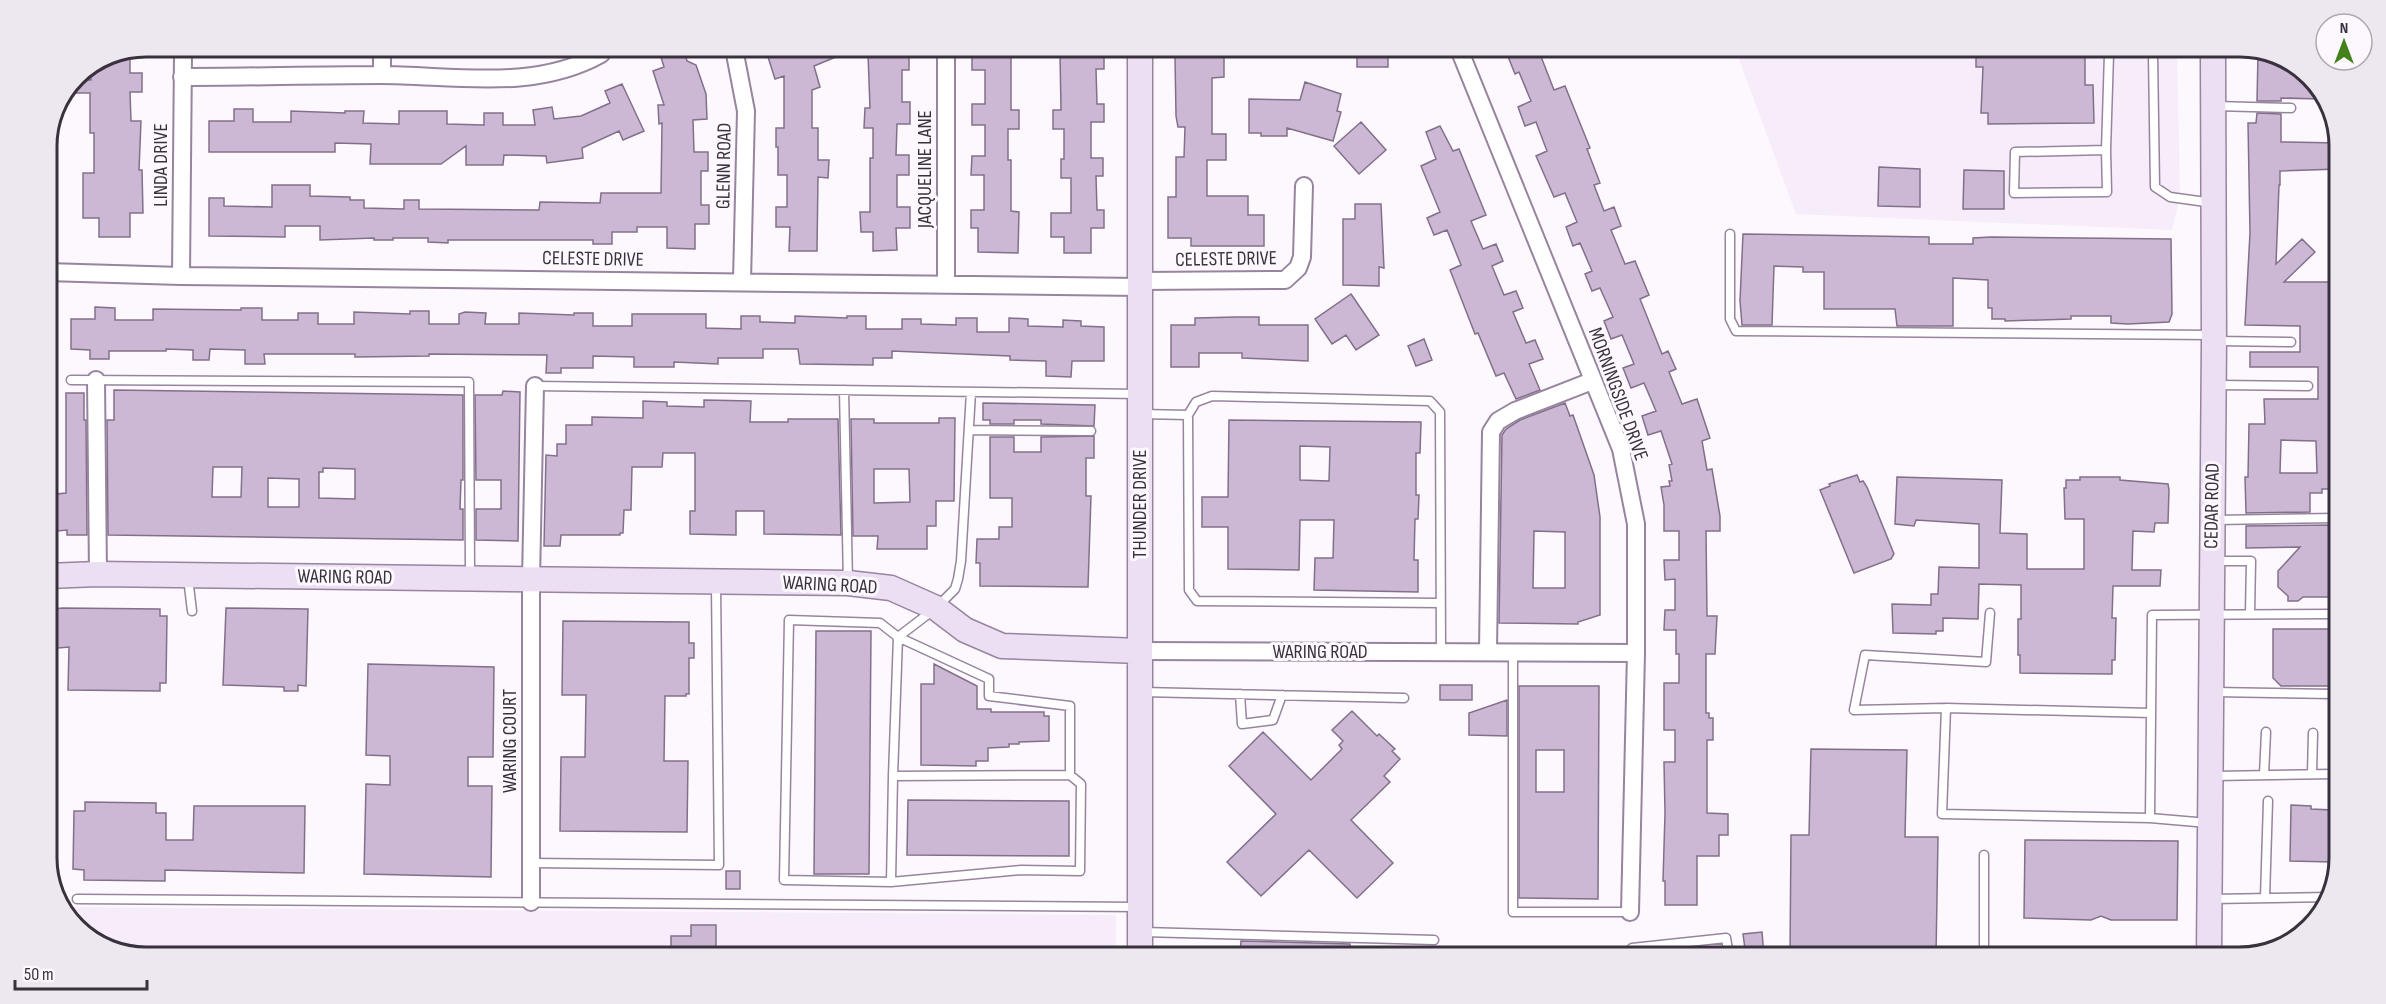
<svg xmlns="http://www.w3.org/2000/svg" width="2386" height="1004" font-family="'Sofia Sans Condensed',sans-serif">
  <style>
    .built { fill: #f6ecfa }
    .building { fill: #ccb8d5; stroke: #82708a; stroke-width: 1.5; fill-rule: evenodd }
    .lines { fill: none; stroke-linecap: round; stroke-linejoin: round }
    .lane-casing { stroke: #97849f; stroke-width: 11 }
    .street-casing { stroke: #97849f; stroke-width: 20 }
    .secondary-casing { stroke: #97849f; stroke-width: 27 }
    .lane { stroke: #fff; stroke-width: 8 }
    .street { stroke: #fff; stroke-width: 16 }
    .secondary { stroke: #eddff3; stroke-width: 24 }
    .labels { text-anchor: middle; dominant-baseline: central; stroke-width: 6; stroke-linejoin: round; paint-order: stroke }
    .street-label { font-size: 20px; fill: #39313d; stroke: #fdf8fe }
    .rim { fill: none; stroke: #39313d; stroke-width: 3 }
  </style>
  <rect width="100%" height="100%" fill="#fdf8fe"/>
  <path class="built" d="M1737 54H2177L2180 196 2172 230 1796 214Z
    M63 907 1116 915V954L108 950 67 918Z"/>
  <path class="building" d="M108 54H130V73H142V92H130L131 121H141L139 170H142L143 213H130V237H99V218H83V173H94V133H90V93H68L74 80H91V66Z
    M660 54H685L687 61 696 65 706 94 707 119 693 120 694 152H708V171H701V205H709V224H695V249L667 248V227H637V232H612V244H593V240H448V243L428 242V238H393V240H374V238L320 240V226H285V237L209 236V198H224V206L272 207V185H310V196L350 197V200H364V208L404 209V200H419V209L539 210 540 202 600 203 601 193H661L662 123 659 124 658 105H664L653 71 664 67Z
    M778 54H843L814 66 820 87 812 90V128H818V160H829L828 178 818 177 817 251H789L790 227H776V207H787V175H778V147H776V128H784V76L775 79 768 57Z
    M868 54H909V70H902V102H910V124H897L896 155H909V175H897V207H910V228H896L897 250 873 251V232H861L860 212H870V158H873V128H864L865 108H870Z
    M972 54 1011 55V110H1019V129H1008V160H1011V211L1019 212 1018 253 978 252V228H971V210H984V175H971L972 156H985V125H972V104H985V70H972Z
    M1060 54H1104V69H1096L1097 104H1104V122H1091V158H1103V176H1096L1097 210H1104V228H1091V253H1064V237H1051V213H1071V178H1061V159H1064V129H1053V110H1061Z
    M1187 54H1224V77L1212 78V134H1226V160H1207V196H1248V215H1264V246H1191V238H1168V197H1176V157H1184L1185 127H1178L1176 116 1175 57H1187Z
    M1357 54H1388V67H1357Z
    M1507 54H1540L1554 90 1565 86 1590 148 1587 149 1600 183 1594 185 1604 211 1614 207 1621 226 1611 230 1625 264 1635 261 1649 295 1640 299 1662 354 1668 351 1676 369 1669 372 1682 404 1697 399 1710 438 1702 441 1707 470 1712 469 1720 516V531H1706L1707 616H1717L1715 654H1706V713H1709V718H1713V740H1707V813L1728 814V835H1719V856H1697V905H1665V881H1663L1665 813 1664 762H1675V730H1664V683H1679V654H1676V630H1664L1665 610H1675V579L1665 580 1664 560H1679V531H1664V505L1661 487 1670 486 1669 481H1672L1669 465 1672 464 1661 431 1648 435 1642 416 1656 411 1644 383 1631 388 1623 368 1634 364 1622 335 1611 339 1604 321 1613 317 1600 288 1592 291 1585 274 1592 271 1580 243 1573 246 1566 227 1577 222 1565 193 1554 197 1536 156 1547 151 1536 122 1525 126 1518 107 1531 101 1519 72 1515 74Z
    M1976 54H2085V85H2093L2094 123 1988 124V113H1981L1983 67H1976Z
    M2258 54H2278L2319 86 2321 99 2281 98V101H2257Z
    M1305 82 1341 94 1337 111 1341 112 1333 141 1287 128V136H1261V133H1249V99L1300 100Z
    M622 84 644 131 623 140 619 131 582 148 583 158 547 163 546 156 504 155 503 165H466V146L441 164H370L371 144 335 143V152H209V121H234V109H253V122H291V111L345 113V111H364L363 123 399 124V111H447V124L484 125V113H503V125H535L533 110 552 107 554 119 581 116 610 103 605 91Z
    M2257 113 2281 114V142L2339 143V169L2280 171V185H2279L2276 264 2302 239 2315 252 2284 282H2338L2336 489H2322V493H2310V512L2246 513 2245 477H2248L2249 424H2265L2264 399H2318V367H2250V352H2300V326L2245 325 2250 233 2248 123H2256ZM2281 440 2316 441 2317 473H2280Z
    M1361 122 1386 150 1359 174 1334 146Z
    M1440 126 1453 151 1459 149 1486 215 1471 221 1483 249 1496 244 1503 261 1492 266 1504 295 1516 291 1523 308 1513 312 1526 343 1535 340 1543 359 1529 364 1540 390 1516 399 1504 373 1496 376 1478 333 1475 334 1450 270 1461 265 1447 230 1434 235 1427 218 1440 212 1421 166 1436 159 1426 132Z
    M1879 167 1920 169V207L1878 206Z
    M1964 170 2004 171V209H1963Z
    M1355 204H1381L1384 268 1379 267V286L1343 285V219H1355Z
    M1743 234 1929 237V244H1973V238L1991 237 2171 239 2172 314 2169 322 2128 324 2111 323V316H2071V319L2005 321V319H1992V308H1988V280L1953 278V326H1897L1895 309H1824V272H1803V267L1774 266 1772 325H1742L1740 301Z
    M1351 294 1379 335 1356 350 1346 335 1332 344 1315 319Z
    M95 307 115 308V320H153V309L241 310V308H262V320H298V313H318V324H354V312L410 314V311H429V324H459V314L465 312 486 313 485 324H519V313L574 315V313H593V326H632V314H706V328L741 329V316H760V322L795 323V316L847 318V316H866V329H902V319H921V324L956 325V318H977V332H1009V318L1028 319V326L1063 327V320L1081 321V326L1104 327V361H1072L1071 377 1046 376V361L1010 360V356L892 351V358H873V365L800 364 798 349H763V358H718V364L674 362V367H634V357L593 356V368H561V373H546L547 355 429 354V356L355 357V354H264L265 364H245V350L210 349 209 360H193V350L166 349V351H109V359H90V350L71 349V319H95Z
    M1237 317H1259V325H1308V361L1242 358V353H1199V367H1171V325H1195V318Z
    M1424 339 1432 360 1416 366 1408 346Z
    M114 390 463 395V480H461L460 509H463V540L108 535 107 420H114ZM213 467H242L241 497H212ZM323 468 355 469V499L319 498V472H323ZM268 478 299 479V507H268Z
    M503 391 520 392 518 541 476 540V509H501V480H476L475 395H502Z
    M66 393H84V420H86L87 535H67V530L47 532V495L66 493Z
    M704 400 751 401 750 422H788V419H838L841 535 764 534V511H736V535L690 534V511H695V453H663L662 467H632L631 510H624L623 533H620V535H561L560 546H544L546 455 557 456V444H566V425H592V417L643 418V401L667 402V406L704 407Z
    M983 403 1095 405 1094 426 1041 424V420H1014V424H990V420H983Z
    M1565 403 1570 416 1573 415 1594 475 1600 517V615L1578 622V624L1499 623 1502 435 1506 429 1520 420ZM1534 531 1565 532V588H1533Z
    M939 418H955L954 501H936V526H927V549H877L878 536H853L851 419H874V423H939ZM874 469H909L910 502 874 503Z
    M1229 420 1421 422 1420 453H1416V495H1419L1418 519H1415L1414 560H1418V592L1314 590 1315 558H1333L1334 520H1300L1299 570 1228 569V527H1202V497H1228ZM1300 446 1330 447 1329 481 1300 480Z
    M1094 436V458H1086V496H1091L1088 587 980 586V563H976L977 539H999V527H1012V498H990V437H1014V452H1041V437Z
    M1857 475 1860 482 1863 481 1867 487 1894 554 1891 559 1854 573 1820 490 1830 486 1829 484Z
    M1897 477 2002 480 2000 533 2027 534V569H2084V519H2065L2064 488H2066V480H2080V477H2120V480L2168 484 2169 490 2168 523H2155L2154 532 2133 531 2132 570H2161L2160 586H2113L2112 618H2116L2115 660H2112V674L2020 673V655H2018V619H2021V585L1979 584 1978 619 1943 618V631H1936V634L1893 633 1892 604 1931 605V594H1938L1939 567 1979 568V524L1916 520 1914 526 1895 524Z
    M2336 525 2335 597H2303L2298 601H2288V596L2278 587V571L2300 547 2246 548V526Z
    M62 608 160 609V616H167L166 683H160V691L68 690 69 647 47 649V610Z
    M226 608 308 609 306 686 298 685V691H284V687L223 685Z
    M563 621 689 622V643H694V658H689V694H686V696H665L664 761H688L687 832 560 831 561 757H585L586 695H562Z
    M2273 629H2335L2334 686H2281L2273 678Z
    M816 631H871L869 874H814Z
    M368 664 494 667 493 757H468V786H492L491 877 364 874 366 784 390 785V756L366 755Z
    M934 664 977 686V709H991V712H1044V716H1049V741L1019 742V744H1009V747L988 748V761H976V766L921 765V684H934Z
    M1440 685H1472V700H1440Z
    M1519 686H1599L1598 899 1519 898ZM1536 750H1564V792H1536Z
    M1507 700V736L1469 735V713Z
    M1352 711 1377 736 1379 734 1395 749 1392 751 1400 759 1384 776 1390 782 1351 820 1393 863 1357 898 1309 850 1261 896 1227 862 1276 814 1229 766 1263 732 1311 780 1342 749 1339 745 1343 741 1332 730Z
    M1811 749 1907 750 1905 837H1938L1936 956H1790L1791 835H1809Z
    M908 800 1069 801V856L907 855Z
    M85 802 156 803V813H166V840H193L194 806H305L304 873 165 870V881L84 880V870L73 869 74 811H85Z
    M2291 805 2311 806V809L2333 810 2332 862 2290 861Z
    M2025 840 2178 841 2177 920H2111L2101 916 2091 920 2024 918Z
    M726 871H740V889H726Z
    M691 925H716V952H671V936H691Z
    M1762 932 1764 956H1746L1743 934Z
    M1241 941 1350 944V954H1240Z"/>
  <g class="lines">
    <defs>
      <path id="lane" d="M2153 54 2155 187 2170 197 2213 203
        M2215 106 2291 108
        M2106 150 2107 192 2014 193 2015 152 2106 150 2109 54
        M1730 234V319L1736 331 2213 335
        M2217 341 2291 342
        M71 380 469 382 470 575
        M2217 385 2308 386
        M535 386 1139 394
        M844 390 848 582
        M971 392 961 561 958 579 955 589 936 608 898 637 880 623 789 620 784 880 891 882 1021 870 1080 871 1081 784 1070 775 893 776 898 637 989 679V696L1070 706V775
        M1141 414 1188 415 1196 402 1212 396 1430 401 1440 412 1441 652
        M1188 415 1189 590 1197 601 1440 603
        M969 430 1091 431
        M2216 520 2336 518
        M2215 561H2251L2250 614
        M188 578 192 611
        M1990 613 1986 662 1865 655 1854 710 1946 708 1942 814 2150 818
        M1513 652V912H1630
        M1143 692 1404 698
        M2214 692 2334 694
        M1240 694 1242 724 1273 720 1282 695
        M1946 708 2151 713
        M2312 774 2313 733
        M2264 775 2266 732
        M2214 776 2333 774
        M2208 823 2150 818 2152 615 2335 614
        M1984 855V957
        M531 863 719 865 716 585
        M891 882 893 776
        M2265 898 2268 801
        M77 899 1138 907
        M2212 899 2331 897
        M1143 932 1434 940
        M2241 951 2266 950
        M1493 955V952H1585L1586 955
        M1634 955 1632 948 1726 938 1729 956
        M1984 955 2208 957"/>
      <path id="street" d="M735 54 746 111 742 281
        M946 54V284
        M1461 54 1621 449 1636 524V653L1630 912
        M382 75V54
        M182 77C248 77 314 75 380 75 454 75 533 92 601 54
        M47 272 181 276 1140 287
        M181 276 183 54
        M1140 281 1285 280 1298 268 1302 257 1304 186
        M96 380 98 574
        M1140 651 1636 653
        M1488 652 1491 432 1498 421 1515 411 1592 381
        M531 902V579L535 386"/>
      <path id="secondary" d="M1140 54V954
        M47 576 98 574 848 583 891 588 936 608 965 630 1002 646 1140 651
        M2209 957 2214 341 2213 54"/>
    </defs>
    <use href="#lane" class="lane-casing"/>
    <use href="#street" class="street-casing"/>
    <use href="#secondary" class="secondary-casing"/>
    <use href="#lane" class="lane"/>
    <use href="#street" class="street"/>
    <use href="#secondary" class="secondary"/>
  </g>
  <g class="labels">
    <g class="street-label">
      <text transform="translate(161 165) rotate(-90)">LINDA DRIVE</text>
      <text transform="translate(724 166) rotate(-89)">GLENN ROAD</text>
      <text transform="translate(925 169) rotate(-90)">JACQUELINE LANE</text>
      <text transform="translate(593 259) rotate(1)">CELESTE DRIVE</text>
      <text transform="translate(1226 259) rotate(-1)">CELESTE DRIVE</text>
      <text transform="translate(1618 394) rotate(70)">MORNINGSIDE DRIVE</text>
      <text transform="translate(1140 504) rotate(-90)">THUNDER DRIVE</text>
      <text transform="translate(2212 506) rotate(-89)">CEDAR ROAD</text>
      <text transform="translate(345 577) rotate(1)">WARING ROAD</text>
      <text transform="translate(830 585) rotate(3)">WARING ROAD</text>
      <text x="1320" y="652">WARING ROAD</text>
      <text transform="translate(510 741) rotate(-90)">WARING COURT</text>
    </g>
  </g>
  <path d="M0 0H2386V1004H0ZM146 57H2240A89 89 0 0 1 2329 146V858A89 89 0 0 1 2240 947H146A89 89 0 0 1 57 858V146A89 89 0 0 1 146 57Z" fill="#ede8ef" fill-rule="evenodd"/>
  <path class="rim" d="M146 57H2240A89 89 0 0 1 2329 146V858A89 89 0 0 1 2240 947H146A89 89 0 0 1 57 858V146A89 89 0 0 1 146 57Z"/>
  <g transform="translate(2344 42)"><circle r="28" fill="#fdf8fe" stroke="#afa8b1" stroke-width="1.5"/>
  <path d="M0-4.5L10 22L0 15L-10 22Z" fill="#45811d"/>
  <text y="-9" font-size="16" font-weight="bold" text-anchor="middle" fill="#39313d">N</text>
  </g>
  <path d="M15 980v9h132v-9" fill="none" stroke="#39313d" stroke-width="3"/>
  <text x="24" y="980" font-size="18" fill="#39313d" stroke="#fdf8fe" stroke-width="4.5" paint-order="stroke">50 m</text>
</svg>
